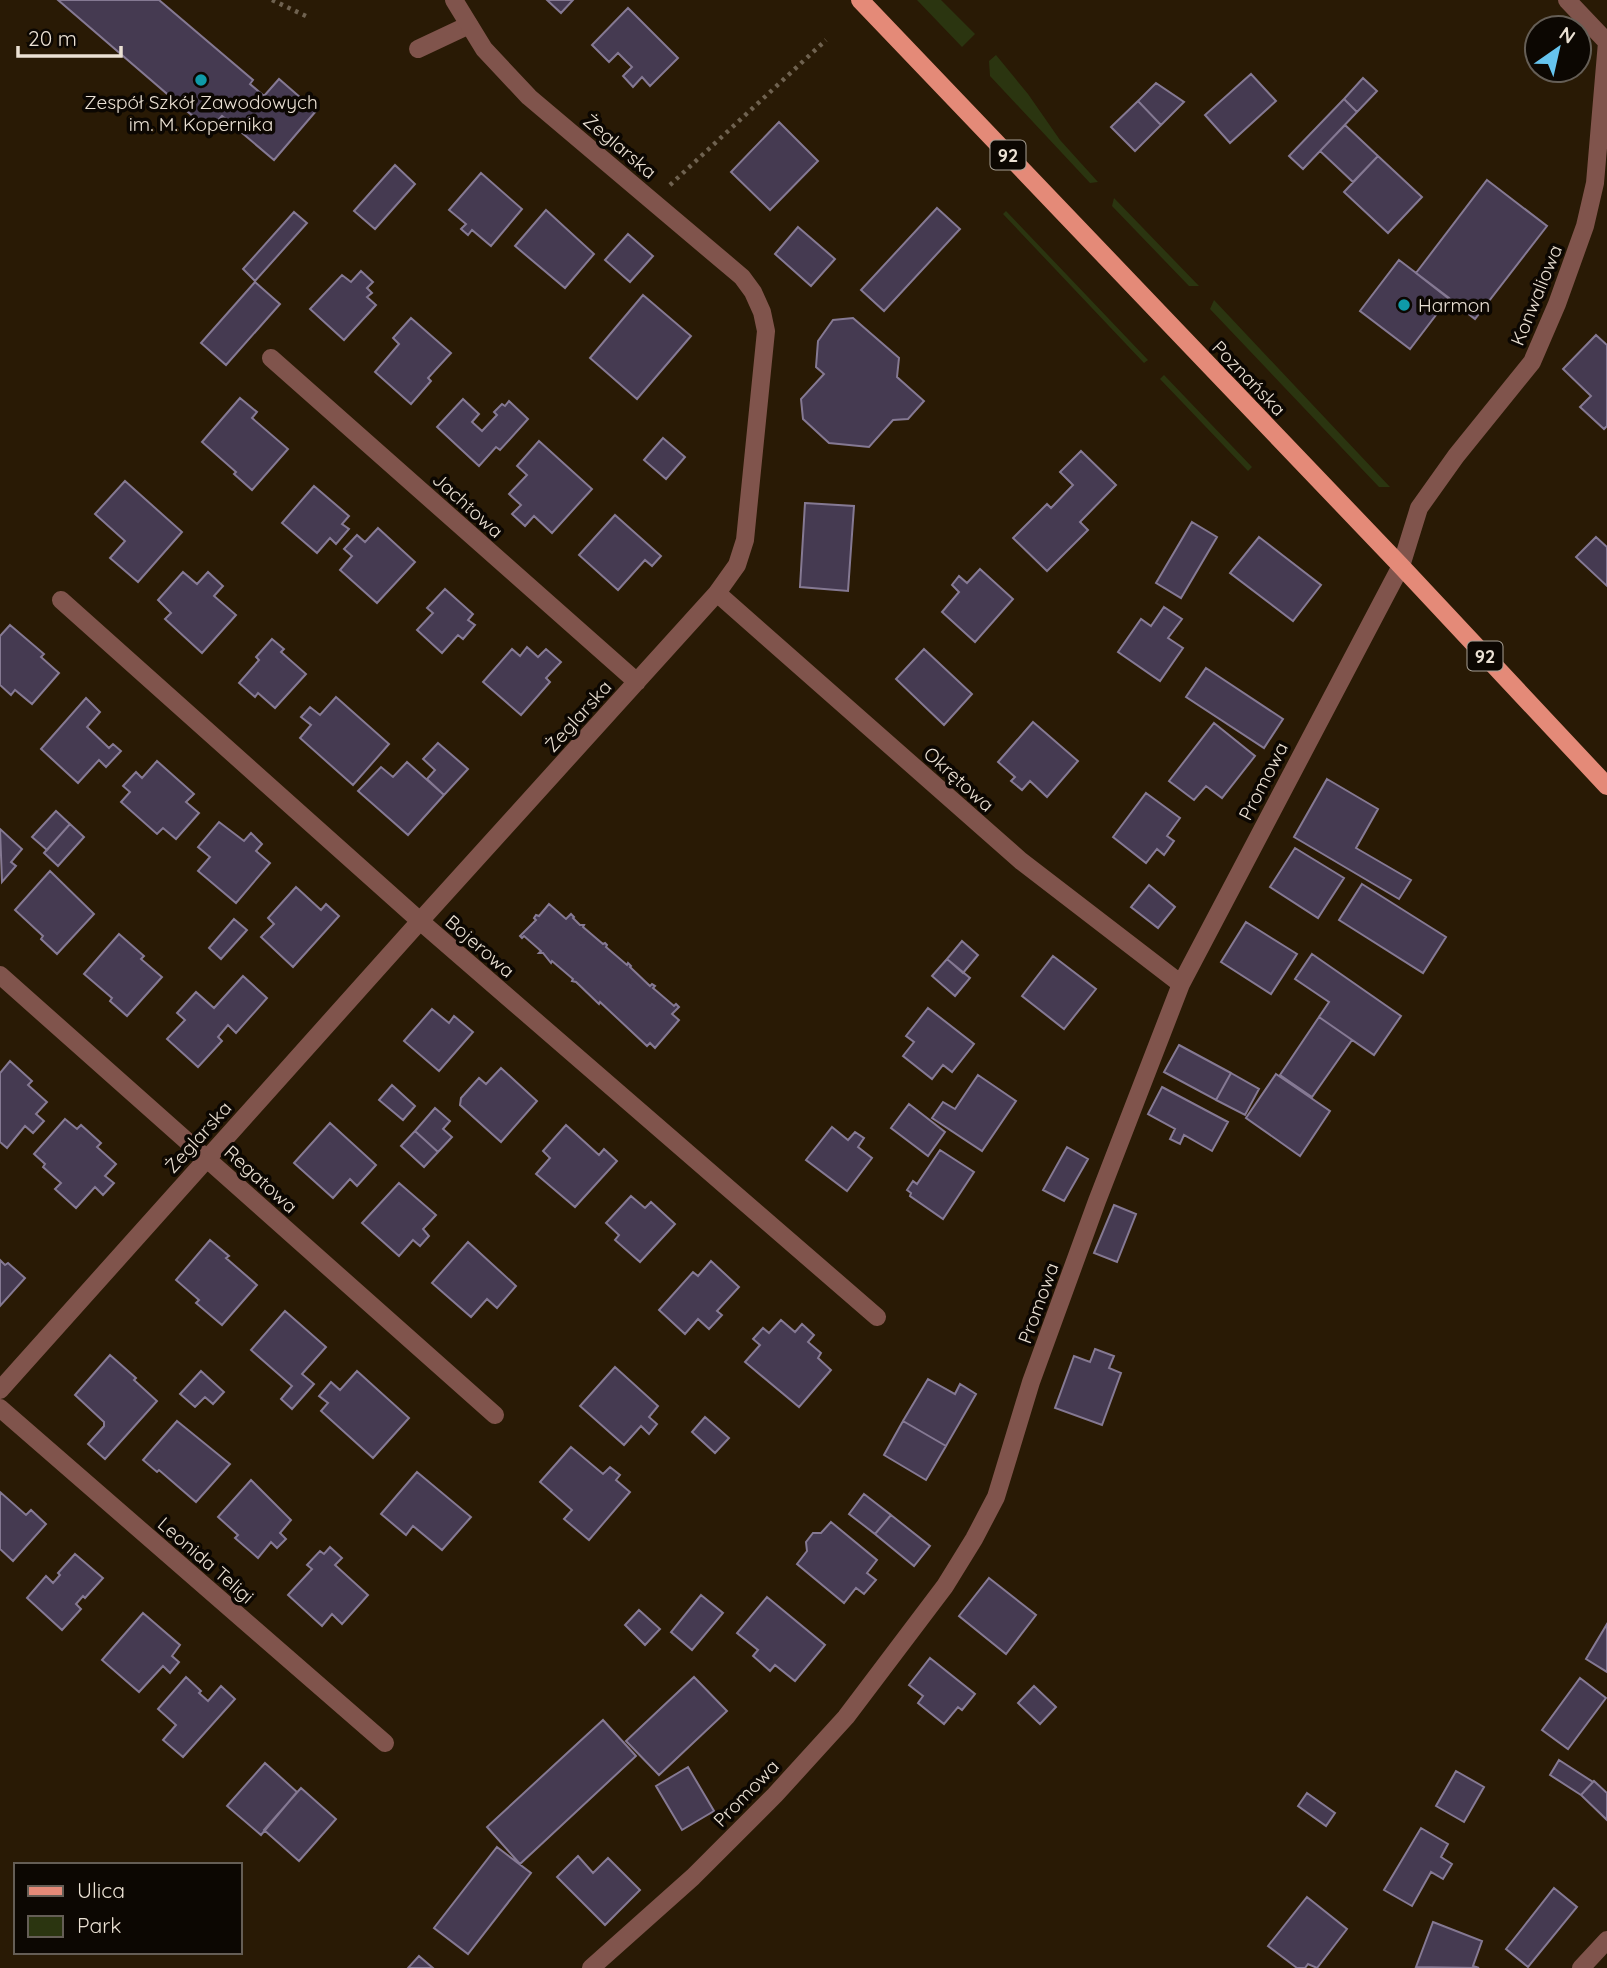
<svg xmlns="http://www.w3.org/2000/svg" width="1607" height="1968" font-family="Quicksand,sans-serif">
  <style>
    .green { fill: #2b3510 }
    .building { fill: #453a51; stroke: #857993; stroke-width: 2 }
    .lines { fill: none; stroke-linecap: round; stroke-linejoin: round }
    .path { stroke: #6f6250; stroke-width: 4.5; stroke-dasharray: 3.5 5; stroke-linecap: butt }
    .lane { stroke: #80544c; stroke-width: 18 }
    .street { stroke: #80544c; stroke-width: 18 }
    .primary { stroke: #e48a78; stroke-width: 18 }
    .culture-dot { fill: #0f9aa8; stroke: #0c0702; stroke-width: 2.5 }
    .labels { text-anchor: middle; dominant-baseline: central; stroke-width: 7; stroke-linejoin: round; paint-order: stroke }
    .shield { fill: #0c0702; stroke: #a8a095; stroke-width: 2 }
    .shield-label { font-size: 18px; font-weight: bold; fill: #ebe1d4 }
    .poi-label { font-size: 19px; fill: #ebe1d4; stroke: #0c0702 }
    .street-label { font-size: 19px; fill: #ebe1d4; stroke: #0c0702 }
  </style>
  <rect width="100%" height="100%" fill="#291a05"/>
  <path class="green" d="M917 0H941L975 34 962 47Z
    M996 55 1028 94 1060 140 1098 182 1090 183 990 76 989 61Z
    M1114 198 1199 286H1189L1112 206Z
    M1006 211 1148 360 1144 363 1003 214Z
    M1214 300 1390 487H1379L1210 309Z
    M1164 375 1252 467 1248 471 1160 379Z"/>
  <path class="building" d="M58 0H159L253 80 250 84 264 96 279 79 316 111 274 160 222 116 209 130Z
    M547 0H573L561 13Z
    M628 8 678 58 650 86 642 77 633 87 623 76 632 67 618 53 609 62 592 45Z
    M1251 74 1276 101 1230 143 1205 115Z
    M1363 78 1377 91 1357 112 1344 99Z
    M1156 83 1184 102 1161 125 1138 101Z
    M1344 99 1357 112 1303 169 1289 156Z
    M1138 101 1161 125 1135 151 1111 127Z
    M779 122 818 161 770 210 731 172Z
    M1345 125 1378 156 1353 182 1320 151Z
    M1378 156 1422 197 1388 233 1344 192Z
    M395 165 415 184 375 229 354 211Z
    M481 173 522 209 491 246 472 230 468 235 461 229 466 224 449 210Z
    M1487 180 1547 226 1475 319 1416 273Z
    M937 208 960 229 884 311 861 290Z
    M546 210 594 254 565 288 515 246Z
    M294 212 307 223 255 281 243 269Z
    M798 227 835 259 811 286 775 254Z
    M628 234 653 256 630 282 605 260Z
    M1399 260 1449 298 1410 349 1360 311Z
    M361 271 373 282 367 288 372 293 367 297 376 305 344 340 310 309 342 275 351 282Z
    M255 282 280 304 226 365 201 343Z
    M643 295 691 336 637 399 590 358Z
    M411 318 451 353 428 378 431 381 411 404 375 372 399 344 393 338Z
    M853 318 899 358 897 377 924 401 908 419 893 420 869 447 829 443 803 419 801 399 824 374 816 367 818 341 833 320Z
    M1596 335 1607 345V426L1604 429 1580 407 1591 396 1563 369Z
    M240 398 257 412 252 418 288 449 252 490 234 474 236 472 202 442Z
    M463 399 479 414 472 422 482 431 497 415 494 412 502 404 505 406 509 401 528 419 500 450 496 447 479 466 437 427Z
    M663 438 685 457 666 479 644 460Z
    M539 441 592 489 552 533 534 516 525 526 512 514 521 505 509 494 527 475 517 466Z
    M1081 451 1116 485 1080 522 1088 530 1047 571 1013 538 1047 504 1051 508 1073 485 1060 472Z
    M125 481 182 532 138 582 110 558 125 541 95 514Z
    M314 486 349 516 342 524 349 529 336 544 330 538 317 553 282 523Z
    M805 503 854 506 848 591 800 587Z
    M615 515 661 556 652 566 645 560 618 590 579 555Z
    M1192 522 1217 537 1181 598 1156 583Z
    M378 528 415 562 377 603 340 570 352 556 344 549 357 535 365 542Z
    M1259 537 1321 585 1293 621 1230 573Z
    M1596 537 1607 547V586L1576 557Z
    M980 569 1013 599 975 642 942 612 959 592 952 585 959 576 967 583Z
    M183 572 197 584 208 572 223 586 214 596 236 615 202 653 165 619 171 613 158 600Z
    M445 589 473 614 468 620 475 625 463 639 458 635 442 653 417 630 433 613 427 608Z
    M1164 607 1182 619 1168 638 1183 648 1160 681 1118 652 1141 619 1151 626Z
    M10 625 44 654 41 657 59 673 32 704 15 690 11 695 0 685V636Z
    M272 639 284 649 281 652 306 674 275 708 258 693 255 697 239 683 259 660 256 657Z
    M527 647 538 657 546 649 561 662 546 678 550 682 521 715 483 682 512 649 520 656Z
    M924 649 972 694 944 725 896 679Z
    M1206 668 1283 719 1264 748 1186 697Z
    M336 697 389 744 353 785 300 738 311 725 301 717 310 707 320 715Z
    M86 698 100 712 87 727 109 748 113 744 121 751 106 767 99 760 78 783 41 749Z
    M1033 722 1078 761 1047 797 1030 781 1022 790 1011 781 1015 777 998 762Z
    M1214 723 1255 756 1222 798 1206 786 1194 800 1169 781Z
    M438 743 468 769 444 795 427 779 435 770 423 759Z
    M157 761 194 794 186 802 199 813 176 839 163 828 157 834 121 802 130 792 123 786 136 772 142 778Z
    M407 762 444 795 408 835 358 791 381 767 393 777Z
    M1327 779 1378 809 1356 848 1411 880 1399 899 1294 837Z
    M1146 793 1180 818 1167 836 1174 841 1164 855 1157 849 1146 863 1113 837Z
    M56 811 70 824 47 850 32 837Z
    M219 822 244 841 251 833 262 844 256 851 270 863 236 903 198 871 210 857 198 847Z
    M70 824 84 837 58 866 44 853Z
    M0 829 22 849 11 862 16 866 2 882Z
    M1295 848 1344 878 1318 918 1270 887Z
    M50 871 94 914 57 954 41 939 43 936 15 910Z
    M1362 884 1446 937 1423 973 1339 920Z
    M1149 885 1175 907 1158 928 1131 907Z
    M296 887 321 910 326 904 339 916 293 967 261 937 274 924 268 918Z
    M549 904 566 919 571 914 574 917 573 918 580 925H584L583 927 603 944 605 943 607 945 606 947 627 965 628 963 631 966 630 967 650 986 652 984 655 986 653 988 674 1006 676 1004 679 1007 672 1014 679 1020 655 1048 650 1043 647 1046 600 1002 599 1004 576 982 572 981 573 979 552 961 551 963 543 953H539L541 951 524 936 522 938 520 936 536 920 534 918 536 915 539 916Z
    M234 919 247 930 221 959 209 948Z
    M1246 922 1297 954 1271 994 1221 962Z
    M119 934 144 956 141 959 162 977 127 1016 110 1001 112 998 84 974Z
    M962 941 978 955 963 973 947 959Z
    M1312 954 1401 1016 1374 1055 1319 1017 1329 1002 1295 979Z
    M1053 956 1096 989 1064 1029 1022 996Z
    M947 959 970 978 955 996 932 976Z
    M243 976 267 998 236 1033 228 1025 218 1037 222 1041 198 1067 167 1039 185 1020 177 1013 196 992 214 1008Z
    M928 1008 974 1044 952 1072 943 1065 932 1079 903 1056 914 1042 906 1036Z
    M432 1009 449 1023 454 1016 473 1032 439 1071 404 1041Z
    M1319 1017 1352 1040 1312 1097 1280 1075Z
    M1179 1045 1231 1073 1216 1100 1164 1072Z
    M10 1061 32 1081 28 1085 47 1102 36 1114 44 1121 33 1133 25 1126 7 1148 0 1142V1073Z
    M501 1068 537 1101 501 1142 460 1105 461 1098 479 1078 486 1084Z
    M1231 1073 1259 1089 1245 1115 1216 1100Z
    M1276 1074 1330 1111 1300 1156 1246 1118Z
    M978 1075 1016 1101 982 1151 932 1118 943 1102 955 1109Z
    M392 1085 415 1106 403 1120 379 1100Z
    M1162 1087 1228 1122 1212 1151 1184 1135 1180 1144 1170 1139 1175 1129 1148 1114Z
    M909 1104 945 1132 928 1156 891 1128Z
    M435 1108 450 1121 443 1129 452 1137 438 1152 415 1131Z
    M65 1119 77 1129 81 1125 101 1143 97 1147 116 1164 105 1176 114 1183 103 1195 95 1187 76 1208 55 1189 61 1183 43 1167 45 1164 34 1154Z
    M330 1123 376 1165 357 1186 350 1179 333 1198 294 1163Z
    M566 1125 599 1155 604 1149 617 1161 575 1207 536 1174 550 1158 543 1151Z
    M832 1127 848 1140 855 1132 864 1138 858 1147 872 1158 847 1191 806 1160Z
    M415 1131 438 1152 424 1167 401 1146Z
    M1067 1147 1088 1159 1064 1201 1043 1190Z
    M940 1150 974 1172 943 1219 910 1196 911 1193 907 1190 913 1181 917 1184Z
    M399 1183 436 1215 423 1229 429 1236 420 1246 413 1240 399 1256 362 1223Z
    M631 1196 645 1208 651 1202 675 1224 640 1262 615 1240 619 1235 606 1223Z
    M1114 1205 1136 1214 1117 1262 1094 1253Z
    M210 1240 229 1256 226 1258 257 1285 222 1325 196 1303 199 1300 176 1280Z
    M468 1242 516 1286 497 1308 487 1299 471 1317 432 1283Z
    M0 1260 5 1265 8 1263 25 1278 0 1306Z
    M711 1261 739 1287 717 1311 722 1315 709 1329 698 1319 685 1334 659 1310 693 1272 698 1276Z
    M285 1311 326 1347 302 1374 314 1384 292 1409 281 1399 292 1386 251 1350Z
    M781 1320 795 1332 802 1324 814 1335 808 1342 821 1353 818 1358 831 1370 799 1407 745 1362 760 1345 753 1339 763 1328 769 1333Z
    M1095 1349 1114 1356 1109 1368 1121 1373 1102 1425 1055 1408 1074 1356 1090 1362Z
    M110 1355 136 1378 134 1380 157 1401 105 1459 88 1444 104 1426V1422L75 1395Z
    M615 1367 658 1406 649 1417 657 1424 649 1434 641 1426 624 1445 580 1406Z
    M201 1371 224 1392 213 1404 205 1397 195 1407 180 1394Z
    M357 1371 409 1418 373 1458 321 1411 328 1403 319 1396 331 1382 340 1390Z
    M928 1379 955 1394 960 1384 976 1394 946 1446 903 1421Z
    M705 1417 729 1438 715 1453 692 1432Z
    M177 1421 230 1464 196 1502 159 1470 157 1472 143 1460Z
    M903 1421 946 1446 926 1480 884 1455Z
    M571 1447 603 1474 610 1467 620 1475 616 1480 630 1492 589 1540 564 1519 572 1510 540 1482Z
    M417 1472 471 1517 442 1550 413 1526 406 1535 381 1514Z
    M251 1480 291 1520 280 1533 286 1539 277 1548 271 1542 258 1558 235 1538 238 1535 218 1517Z
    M0 1492 26 1515 31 1510 46 1524 13 1561 0 1549Z
    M864 1494 891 1515 875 1534 849 1514Z
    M891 1515 930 1546 914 1566 875 1534Z
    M831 1522 877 1560 867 1573 876 1580 864 1594 856 1588 844 1603 797 1564 807 1551 806 1542 813 1533H821Z
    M330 1547 342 1558 335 1565 368 1595 342 1624 332 1614 322 1626 288 1595 312 1569 307 1565 320 1551 324 1554Z
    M75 1554 103 1578 85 1598 83 1596 76 1604 81 1609 62 1630 27 1598 46 1576 53 1583 60 1575 58 1573Z
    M989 1578 1036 1615 1006 1654 959 1616Z
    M701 1595 723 1613 692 1650 671 1632Z
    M767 1597 825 1645 795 1681 775 1665 770 1671 753 1656 758 1650 737 1633Z
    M639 1610 660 1629 645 1645 625 1625Z
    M143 1613 180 1645 172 1656 179 1662 170 1673 163 1666 139 1692 102 1660Z
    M1607 1624V1672L1586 1659Z
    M930 1658 975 1694 962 1710 958 1707 944 1724 918 1703 923 1696 909 1685Z
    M186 1677 201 1691 199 1693 208 1701 221 1686 235 1699 183 1757 163 1740 176 1725 158 1709Z
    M694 1677 727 1711 659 1775 626 1741Z
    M1580 1678 1606 1698 1568 1749 1542 1730Z
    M1034 1686 1056 1707 1040 1724 1018 1703Z
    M603 1720 636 1756 520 1864 487 1827Z
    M1559 1760 1593 1782 1581 1795 1550 1775Z
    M265 1763 297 1792 261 1835 227 1806Z
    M688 1767 714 1811 682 1830 656 1786Z
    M1456 1771 1484 1787 1464 1822 1436 1806Z
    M1594 1781 1607 1793V1820L1581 1795Z
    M301 1788 336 1819 299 1861 264 1830Z
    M1307 1793 1335 1813 1326 1826 1298 1806Z
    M1421 1828 1448 1844 1441 1857 1452 1864 1443 1879 1431 1872 1412 1906 1384 1890Z
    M497 1847 531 1873 468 1954 434 1928Z
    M578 1856 593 1873 608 1858 640 1890 605 1925 557 1877Z
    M1554 1888 1577 1907 1528 1967 1506 1949Z
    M1307 1897 1347 1929 1317 1968 1308 1964 1305 1968H1297L1268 1946Z
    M1433 1922 1482 1941 1473 1966 1479 1968 1416 1967Z
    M419 1956 433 1968H408Z"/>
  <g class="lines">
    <path class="path" d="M272 0 308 17
      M670 185 826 40"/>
    <path class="lane" d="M418 49 469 25"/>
    <path class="street" d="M1567 0 1607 42
      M271 358 637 682
      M717 593 1021 861 1181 984
      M61 600 420 921 877 1317
      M0 975 495 1415
      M0 1390 420 921 717 593 737 565 745 540 766 331 762 312 753 292 742 277 529 97 484 49 454 0
      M0 1408 385 1743
      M591 1968 693 1877 775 1795 846 1717 945 1586 974 1539 996 1497 1031 1382 1097 1201 1181 984 1401 566 1419 508 1456 456 1532 362 1557 304 1585 226 1595 183 1607 42
      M1581 1968 1607 1940"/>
    <path class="primary" d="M860 0 1401 566 1607 786"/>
  </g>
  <g class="culture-dot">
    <circle cx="201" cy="80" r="7"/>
    <circle cx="1404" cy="305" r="7"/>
  </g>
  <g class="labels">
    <g class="shield">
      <rect x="990.5" y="140.5" width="35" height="29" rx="5"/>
      <rect x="1467.5" y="641.5" width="35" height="29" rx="5"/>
    </g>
    <g class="shield-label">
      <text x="1008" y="155">92</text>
      <text x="1485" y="656">92</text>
    </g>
    <g class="poi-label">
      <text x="201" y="102">Zespół Szkół Zawodowych<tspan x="201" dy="22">im. M. Kopernika</tspan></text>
      <text x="1418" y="305" text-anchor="start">Harmon</text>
    </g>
    <g class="street-label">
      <text transform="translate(620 146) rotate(40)">Żeglarska</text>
      <text transform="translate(1536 295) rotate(-68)">Konwaliowa</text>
      <text transform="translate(1249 378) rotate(46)">Poznańska</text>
      <text transform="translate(468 505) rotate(42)">Jachtowa</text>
      <text transform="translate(578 716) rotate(-48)">Żeglarska</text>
      <text transform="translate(959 779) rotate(42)">Okrętowa</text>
      <text transform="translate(1263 781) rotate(-63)">Promowa</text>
      <text transform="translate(480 946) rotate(41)">Bojerowa</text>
      <text transform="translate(198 1137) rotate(-48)">Żeglarska</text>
      <text transform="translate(261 1179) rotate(42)">Regatowa</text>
      <text transform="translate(1038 1303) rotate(-70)">Promowa</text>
      <text transform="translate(206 1560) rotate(41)">Leonida Teligi</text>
      <text transform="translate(746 1793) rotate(-46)">Promowa</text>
    </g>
  </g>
  <rect x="14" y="1863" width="228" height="91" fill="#0c0702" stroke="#655e56" stroke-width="2"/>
  <rect x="28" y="1886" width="35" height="10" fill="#e48a78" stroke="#655e56" stroke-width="2"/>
  <text x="77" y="1898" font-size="21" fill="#ebe1d4">Ulica</text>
  <rect x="28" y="1916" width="35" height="21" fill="#2b3510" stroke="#655e56" stroke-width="2"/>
  <text x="77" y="1933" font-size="21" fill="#ebe1d4">Park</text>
  <g transform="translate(1558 49) rotate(34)"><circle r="33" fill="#0c0702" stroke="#655e56" stroke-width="2"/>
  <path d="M0-5L12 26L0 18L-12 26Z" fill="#66c4ef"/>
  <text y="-10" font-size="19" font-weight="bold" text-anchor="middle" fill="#ebe1d4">N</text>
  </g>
  <path d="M18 46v10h103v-10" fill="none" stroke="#ebe1d4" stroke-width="3.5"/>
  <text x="28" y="46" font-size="21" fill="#ebe1d4" stroke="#0c0702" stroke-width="5" paint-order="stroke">20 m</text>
</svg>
